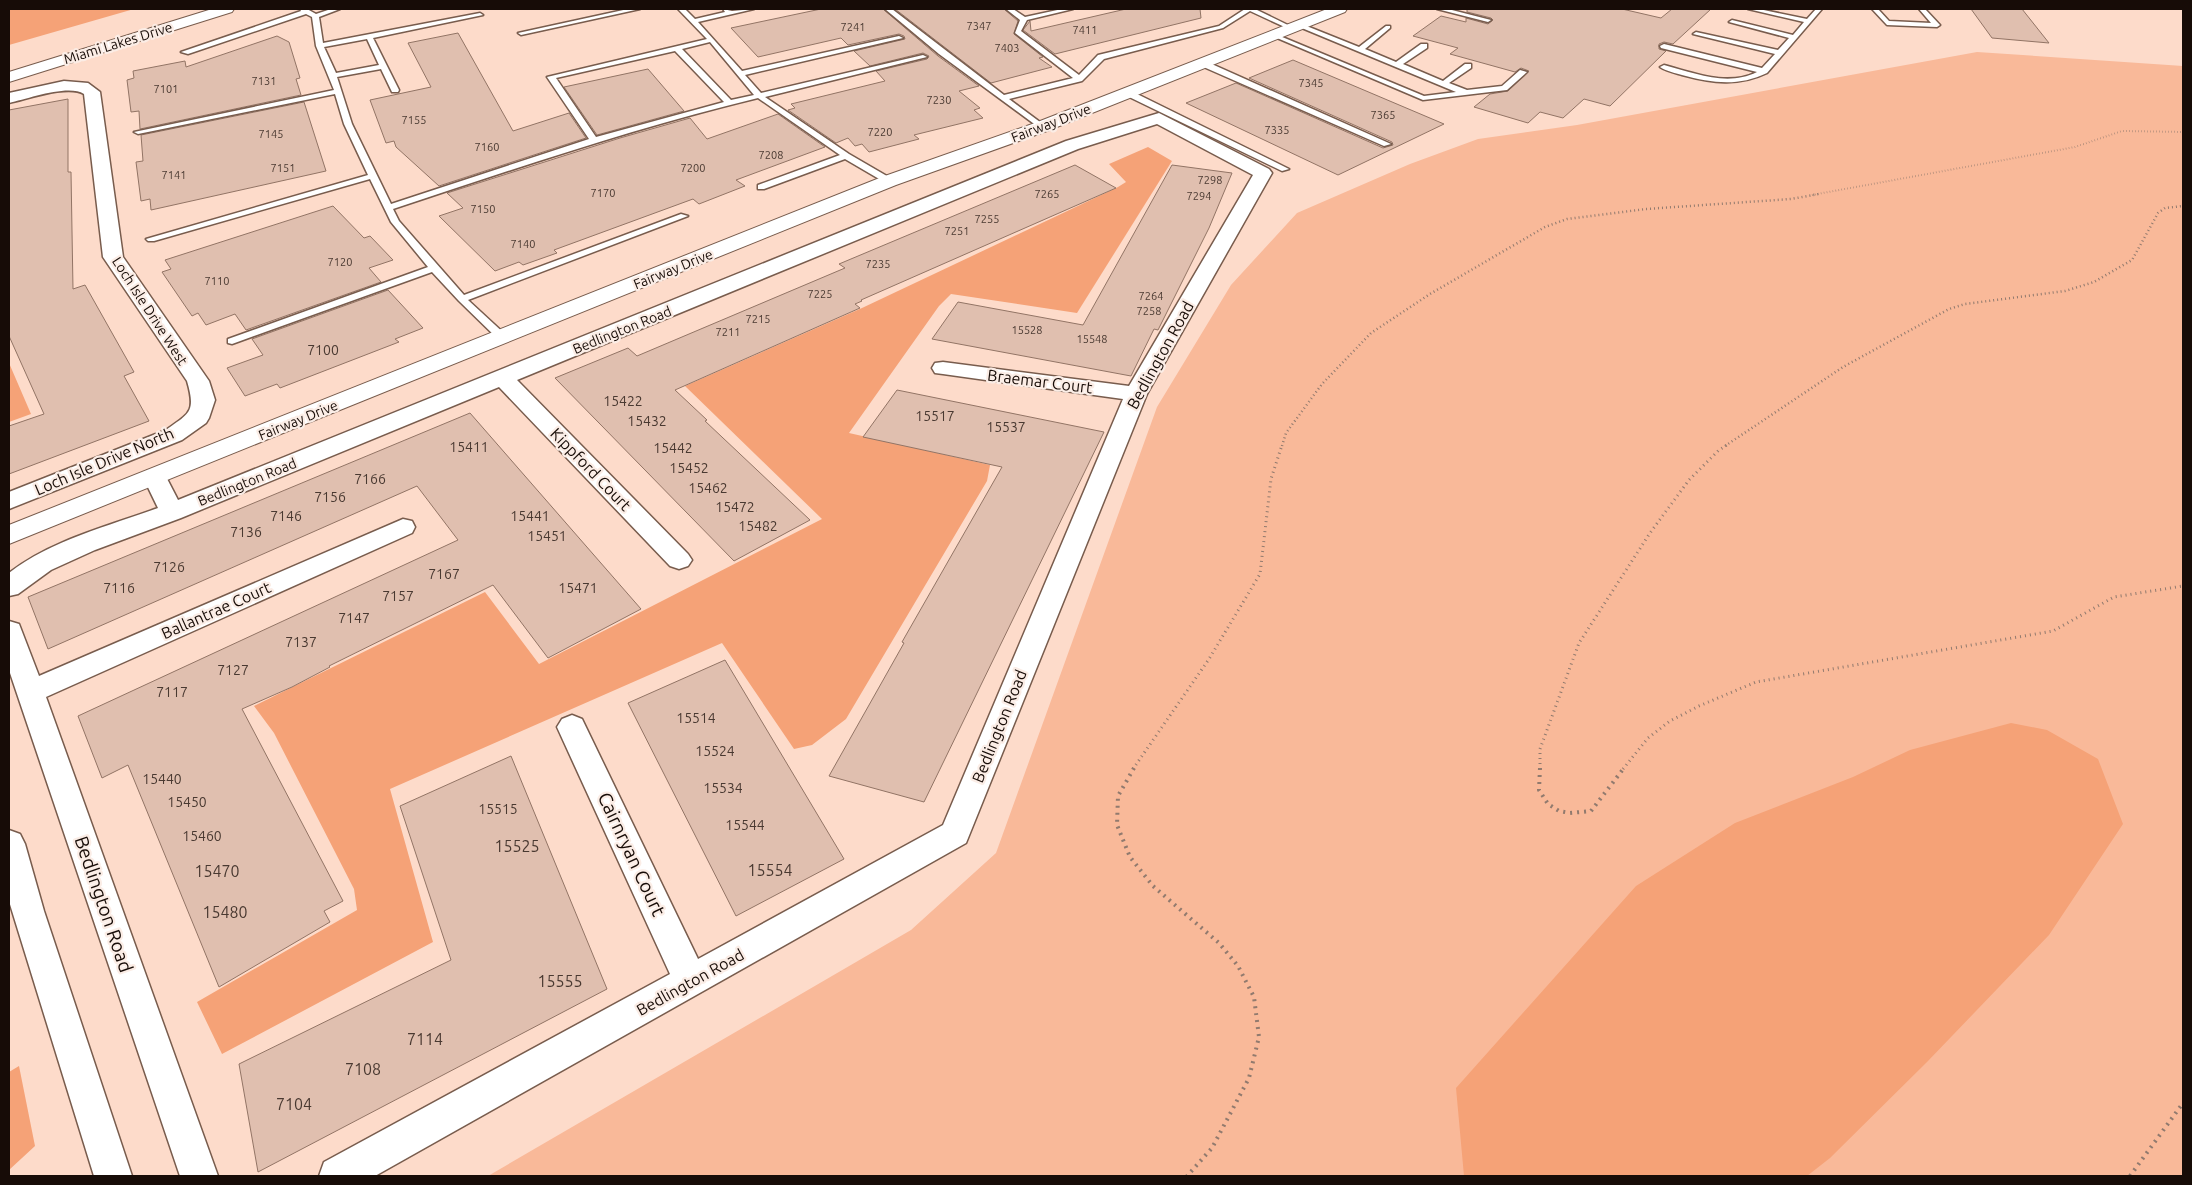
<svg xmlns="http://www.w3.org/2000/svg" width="2192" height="1185" font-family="Ubuntu,sans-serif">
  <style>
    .green { fill: #f9b999 }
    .water { fill: #f5a277 }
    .building { fill: #e0bfaf; stroke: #927465 }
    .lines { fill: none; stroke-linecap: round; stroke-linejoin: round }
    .lane-casing { stroke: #785c4d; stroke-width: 3 }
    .street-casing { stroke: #785c4d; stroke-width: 3 }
    .secondary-casing { stroke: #785c4d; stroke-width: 2 }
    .path-far3 { stroke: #917a6e; stroke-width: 2; stroke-dasharray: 0.5 2.5; stroke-linecap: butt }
    .path-far2 { stroke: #917a6e; stroke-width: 2.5; stroke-dasharray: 1 3; stroke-linecap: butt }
    .path-far1 { stroke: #917a6e; stroke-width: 3; stroke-dasharray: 1 4; stroke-linecap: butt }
    .path { stroke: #917a6e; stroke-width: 4; stroke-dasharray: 2 5; stroke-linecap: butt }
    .lane { fill: #fff; fill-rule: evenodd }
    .street { fill: #fff; fill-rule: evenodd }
    .secondary { fill: #fff; fill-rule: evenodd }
    .labels { text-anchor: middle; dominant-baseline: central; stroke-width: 4.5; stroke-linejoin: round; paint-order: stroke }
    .far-number-label { font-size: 11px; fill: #493931 }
    .far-street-label { font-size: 14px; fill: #170c07; stroke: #fbede6 }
    .number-label { font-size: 14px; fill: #493931 }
    .street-label { font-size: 16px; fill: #170c07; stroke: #fbede6 }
    .near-number-label { font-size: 16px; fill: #493931 }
    .near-street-label { font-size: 19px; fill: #170c07; stroke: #fbede6 }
  </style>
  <rect width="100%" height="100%" fill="#fddbca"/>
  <path class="green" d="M1977 52 2183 66V1176H488L911 930 996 853 1157 407 1231 285 1297 213 1410 164 1478 139 1577 125Z"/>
  <path class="water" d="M9 9H134L9 45Z
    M1148 147 1172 161 1077 313 951 294 939 306 849 433 990 465 987 481 846 719 812 745 794 749 722 643 390 789 433 942 222 1054 197 1002 357 910 354 889 274 733 254 706 485 592 539 664 822 519 685 386 862 308 1118 187 1126 182 1109 164Z
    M9 363 31 414 9 422Z
    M2011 723 2047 730 2098 759 2123 824 2049 935 1927 1062 1830 1158 1807 1176H1464L1456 1088 1636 886 1735 823 1853 777 1910 750Z
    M19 1066 35 1146 9 1170V1072Z"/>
  <path class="building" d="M821 9H883L938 56 979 86 959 91 980 108 974 110 983 118 914 135 919 139 869 152 862 144 855 146 848 138 836 143 788 110 795 108 791 104 885 81 876 71 927 59 929 56 923 53 870 66 854 51 905 39 904 36 899 34 848 45 841 38 758 57 731 28Z
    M895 9H1004L1018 21 1014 34 1043 57 1039 58 1052 67 991 83Z
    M1126 9H1200L1201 18 1055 54 1023 30 1030 21 1031 31Z
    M1467 9H1622L1661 18 1672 9H1711L1673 44 1664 42 1659 44V49L1666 51 1610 106 1584 99 1563 118 1540 112 1528 123 1474 107 1490 94 1508 91 1529 71 1521 68 1515 72 1450 54 1458 48 1413 36 1441 16 1466 22V18L1488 24 1493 20 1491 18 1467 12Z
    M1971 9H2022L2049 43 1992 38Z
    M458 33 513 131 569 113 586 138 439 186 396 147 394 141 386 143 370 100 431 87 408 43Z
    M277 36 289 42 300 78 296 79 301 95 140 129 139 111 131 112 127 80 134 78 133 71 185 61 186 67Z
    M1293 60 1444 124 1338 175 1186 103 1236 83 1383 148 1393 145 1392 142 1249 78Z
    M648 69 684 111 597 135 564 87Z
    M68 99V172H71L73 289 85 285 134 372 124 376 149 421 9 474V426L44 414 9 336V110Z
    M304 102 326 171 151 210 150 199 141 201 136 162 143 161 141 135Z
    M778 114 825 147 736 180 745 186 699 204 693 199 554 250 557 253 523 265 519 262 495 271 439 216 463 208 447 193 620 138 690 118 707 139Z
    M1075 165 1116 188 861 300 862 301 855 304 860 308 675 390 707 420 705 421 810 520 734 561 555 378 628 348 637 356 845 268 839 264Z
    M1172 165 1232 173 1209 228 1158 330 1154 329 1131 376 932 339 958 302 1083 325Z
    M333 206 364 238 370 236 393 260 369 268 381 282 246 330 235 314 206 325 198 313 192 316 162 272 171 269 165 260Z
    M388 290 423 328 395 339 399 342 280 388 277 384 245 396 227 368 263 355 252 339Z
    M897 390 1104 432 924 802 829 776 904 643 902 642 1002 467 863 437Z
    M470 413 641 609 548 658 493 585 329 666 330 667 292 687 242 709 343 901 324 911 330 922 219 987 128 765 102 778 78 716 458 540 417 486 48 649 28 597Z
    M725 660 844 859 736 916 628 703Z
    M511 756 607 989 258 1172 239 1064 451 960 400 806Z"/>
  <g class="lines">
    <defs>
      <path id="lane" d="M300 9H307L316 14 331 9H340L319 17 323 43 480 13 483 15 373 38 399 90 398 92H392L381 69 337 77 352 124 391 204 589 139 547 77 707 39 678 9H685L695 19 725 12 723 9 732 11 754 9 698 22 742 71 899 36 903 38 745 75 761 93 923 55 927 57 765 97 849 154 892 179V183H886L845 159 764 189H758V185L840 155 758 98C634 128 514 169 393 209L399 221 464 295 681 214 688 216 468 300 507 336V340H499L459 301 432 272 232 344 228 343V339L428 267 391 222 370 179 154 241H148L146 239 368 175 344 124 335 94 138 134 134 132 334 90 316 46 312 17 306 14 188 54 181 52 301 11ZM367 39 379 65 336 73 324 47ZM710 42 754 95 731 100 682 49ZM675 51 724 102 596 137 556 78Z
        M628 9H640L521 35 518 33Z
        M885 9H892L1004 95 1073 78 1015 33 1020 20 1006 9H1013L1025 17 1062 9H1073L1027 20 1021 31 1079 75 1098 55 1219 26 1245 9H1255L1294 28 1289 29 1250 11 1223 28 1104 59 1082 81 1009 99 1044 125 1045 127 1041 129 939 54Z
        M1437 9H1448L1491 20 1488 22Z
        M1748 9H1759L1807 19 1816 9H1822L1767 73C1738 87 1712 83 1682 75 1675 73 1666 71 1660 67L1664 65C1695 73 1727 87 1757 72L1661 48 1660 46 1664 44 1762 68 1775 54 1693 34 1696 32 1778 50 1789 38 1729 22 1732 20 1793 35 1804 22Z
        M1872 9H1878L1889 21 1931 23 1919 9H1925L1940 25 1937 27 1887 25Z
        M1299 23 1359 47 1386 26H1390V28L1365 49 1396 62 1421 44H1427V48L1403 64 1443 81 1465 64H1471V68L1449 83 1467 90 1502 86 1520 70 1527 72 1507 90 1423 100 1270 35 1275 34 1424 96 1456 92 1297 26 1296 25Z
        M1199 61H1205L1391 144 1384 146 1199 65Z
        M1125 91H1131L1289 169 1282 171 1125 95Z"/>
      <path id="street" d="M64 81 88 83 100 92 123 257 209 381 215 400 209 418 206 423 182 440 9 509V492L166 430C190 413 196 412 187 381L103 257 84 94C68 84 28 99 9 103V93Z
        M1159 113 1269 169 1272 173 1147 394 966 843 375 1176H319L324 1162 670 974 557 727 562 719 572 715 582 719 698 959 943 825 1123 399 943 374 935 373 932 368 935 363 943 362 1129 386 1253 175 1157 124 1078 149 517 380 688 554 692 560 688 566 679 569 670 566 499 387 181 518 95 550 51 570 18 594 9 596V573C51 540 109 526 158 508L143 477 147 471 155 469 163 471 178 500 1066 141Z
        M403 519 412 521 415 527 412 533 46 697 218 1176H180L9 670V621L19 624 39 676Z
        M9 830 20 834 25 844 44 911 132 1176H94L9 901Z"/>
      <path id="secondary" d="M212 9H234L232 12 9 82V72Z
        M1327 9H1347L1345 12 1047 131 896 185 9 544V525L882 177 1035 123Z"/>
    </defs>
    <use href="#lane" class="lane-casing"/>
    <use href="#street" class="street-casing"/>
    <use href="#secondary" class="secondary-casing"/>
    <path class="path-far3" d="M1812 195 2075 147 2122 131 2183 132"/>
    <path class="path-far2" d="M1282 446 1286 433 1322 384 1371 333 1430 294 1545 227 1567 219 1646 209 1791 199 1819 194
      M1725 446 1843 367 1949 309 1965 304 2065 291 2094 282 2132 260 2158 213 2165 208 2183 206"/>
    <path class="path-far1" d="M1133 769 1209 659 1260 574 1271 479 1282 445
      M1540 769V749L1579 643 1650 533 1689 480 1719 450 1727 445
      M1623 769 1648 738 1670 721 1699 706 1756 682 2053 631 2114 597 2183 586"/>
    <path class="path" d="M1134 768 1118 796 1117 825 1130 857 1153 886 1219 943 1238 966 1254 997 1259 1037 1249 1078 1212 1148 1187 1176
      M1540 768 1539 790 1548 804 1559 811 1570 813 1591 811 1624 768
      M2130 1176 2183 1103"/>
    <use href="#lane" class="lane"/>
    <use href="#street" class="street"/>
    <use href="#secondary" class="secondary"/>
  </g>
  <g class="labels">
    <g class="far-number-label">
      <text x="979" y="26">7347</text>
      <text x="853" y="27">7241</text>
      <text x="1085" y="30">7411</text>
      <text x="1007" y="48">7403</text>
      <text x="264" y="81">7131</text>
      <text x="1311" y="83">7345</text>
      <text x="166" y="89">7101</text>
      <text x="939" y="100">7230</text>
      <text x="1383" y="115">7365</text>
      <text x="414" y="120">7155</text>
      <text x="1277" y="130">7335</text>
      <text x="880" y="132">7220</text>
      <text x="271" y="134">7145</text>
      <text x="487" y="147">7160</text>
      <text x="771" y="155">7208</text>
      <text x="283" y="168">7151</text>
      <text x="693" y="168">7200</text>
      <text x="174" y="175">7141</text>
      <text x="1210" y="180">7298</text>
      <text x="603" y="193">7170</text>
      <text x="1047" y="194">7265</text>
      <text x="1199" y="196">7294</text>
      <text x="483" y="209">7150</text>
      <text x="987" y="219">7255</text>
      <text x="957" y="231">7251</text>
      <text x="523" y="244">7140</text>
      <text x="340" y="262">7120</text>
      <text x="878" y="264">7235</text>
      <text x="217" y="281">7110</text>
      <text x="820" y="294">7225</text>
      <text x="1151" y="296">7264</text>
      <text x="1149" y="311">7258</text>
      <text x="758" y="319">7215</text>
      <text x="1027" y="330">15528</text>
      <text x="728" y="332">7211</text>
      <text x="1092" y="339">15548</text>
    </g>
    <g class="far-street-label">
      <text transform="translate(118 43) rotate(-17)">Miami Lakes Drive</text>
      <text transform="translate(1051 123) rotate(-21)">Fairway Drive</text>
      <text transform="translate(673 269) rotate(-22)">Fairway Drive</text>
      <text transform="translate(150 311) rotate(57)">Loch Isle Drive West</text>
      <text transform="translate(622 330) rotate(-22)">Bedlington Road</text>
      <text transform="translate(298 420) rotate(-22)">Fairway Drive</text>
      <text transform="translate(247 482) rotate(-22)">Bedlington Road</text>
    </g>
    <g class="number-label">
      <text x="323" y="350">7100</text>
      <text x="623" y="401">15422</text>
      <text x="935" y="416">15517</text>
      <text x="647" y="421">15432</text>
      <text x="1006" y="427">15537</text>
      <text x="469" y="447">15411</text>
      <text x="673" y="448">15442</text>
      <text x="689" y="468">15452</text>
      <text x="370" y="479">7166</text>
      <text x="708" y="488">15462</text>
      <text x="330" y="497">7156</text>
      <text x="735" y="507">15472</text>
      <text x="286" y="516">7146</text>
      <text x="530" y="516">15441</text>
      <text x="758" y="526">15482</text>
      <text x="246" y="532">7136</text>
      <text x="547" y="536">15451</text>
      <text x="169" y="567">7126</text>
      <text x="444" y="574">7167</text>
      <text x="119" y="588">7116</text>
      <text x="578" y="588">15471</text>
      <text x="398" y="596">7157</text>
      <text x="354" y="618">7147</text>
      <text x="301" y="642">7137</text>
      <text x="233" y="670">7127</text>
      <text x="172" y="692">7117</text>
      <text x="696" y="718">15514</text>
      <text x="715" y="751">15524</text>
      <text x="162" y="779">15440</text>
      <text x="723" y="788">15534</text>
      <text x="187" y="802">15450</text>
      <text x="498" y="809">15515</text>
      <text x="745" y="825">15544</text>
      <text x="202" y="836">15460</text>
    </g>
    <g class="street-label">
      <text transform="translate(1160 355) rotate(-61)">Bedlington Road</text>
      <text transform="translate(1040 381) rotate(7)">Braemar Court</text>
      <text transform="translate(104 461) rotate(-23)">Loch Isle Drive North</text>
      <text transform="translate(591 469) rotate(46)">Kippford Court</text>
      <text transform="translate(216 610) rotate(-24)">Ballantrae Court</text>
      <text transform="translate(999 726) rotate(-68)">Bedlington Road</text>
      <text transform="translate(690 982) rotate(-29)">Bedlington Road</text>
    </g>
    <g class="near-number-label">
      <text x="517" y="846">15525</text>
      <text x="770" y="870">15554</text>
      <text x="217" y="871">15470</text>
      <text x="225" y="912">15480</text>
      <text x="560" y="981">15555</text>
      <text x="425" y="1039">7114</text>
      <text x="363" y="1069">7108</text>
      <text x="294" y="1104">7104</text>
    </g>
    <g class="near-street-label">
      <text transform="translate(632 854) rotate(65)">Cairnryan Court</text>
      <text transform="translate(104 904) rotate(71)">Bedlington Road</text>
    </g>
  </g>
  <rect width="2192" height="1185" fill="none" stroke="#170c07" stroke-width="20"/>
</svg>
